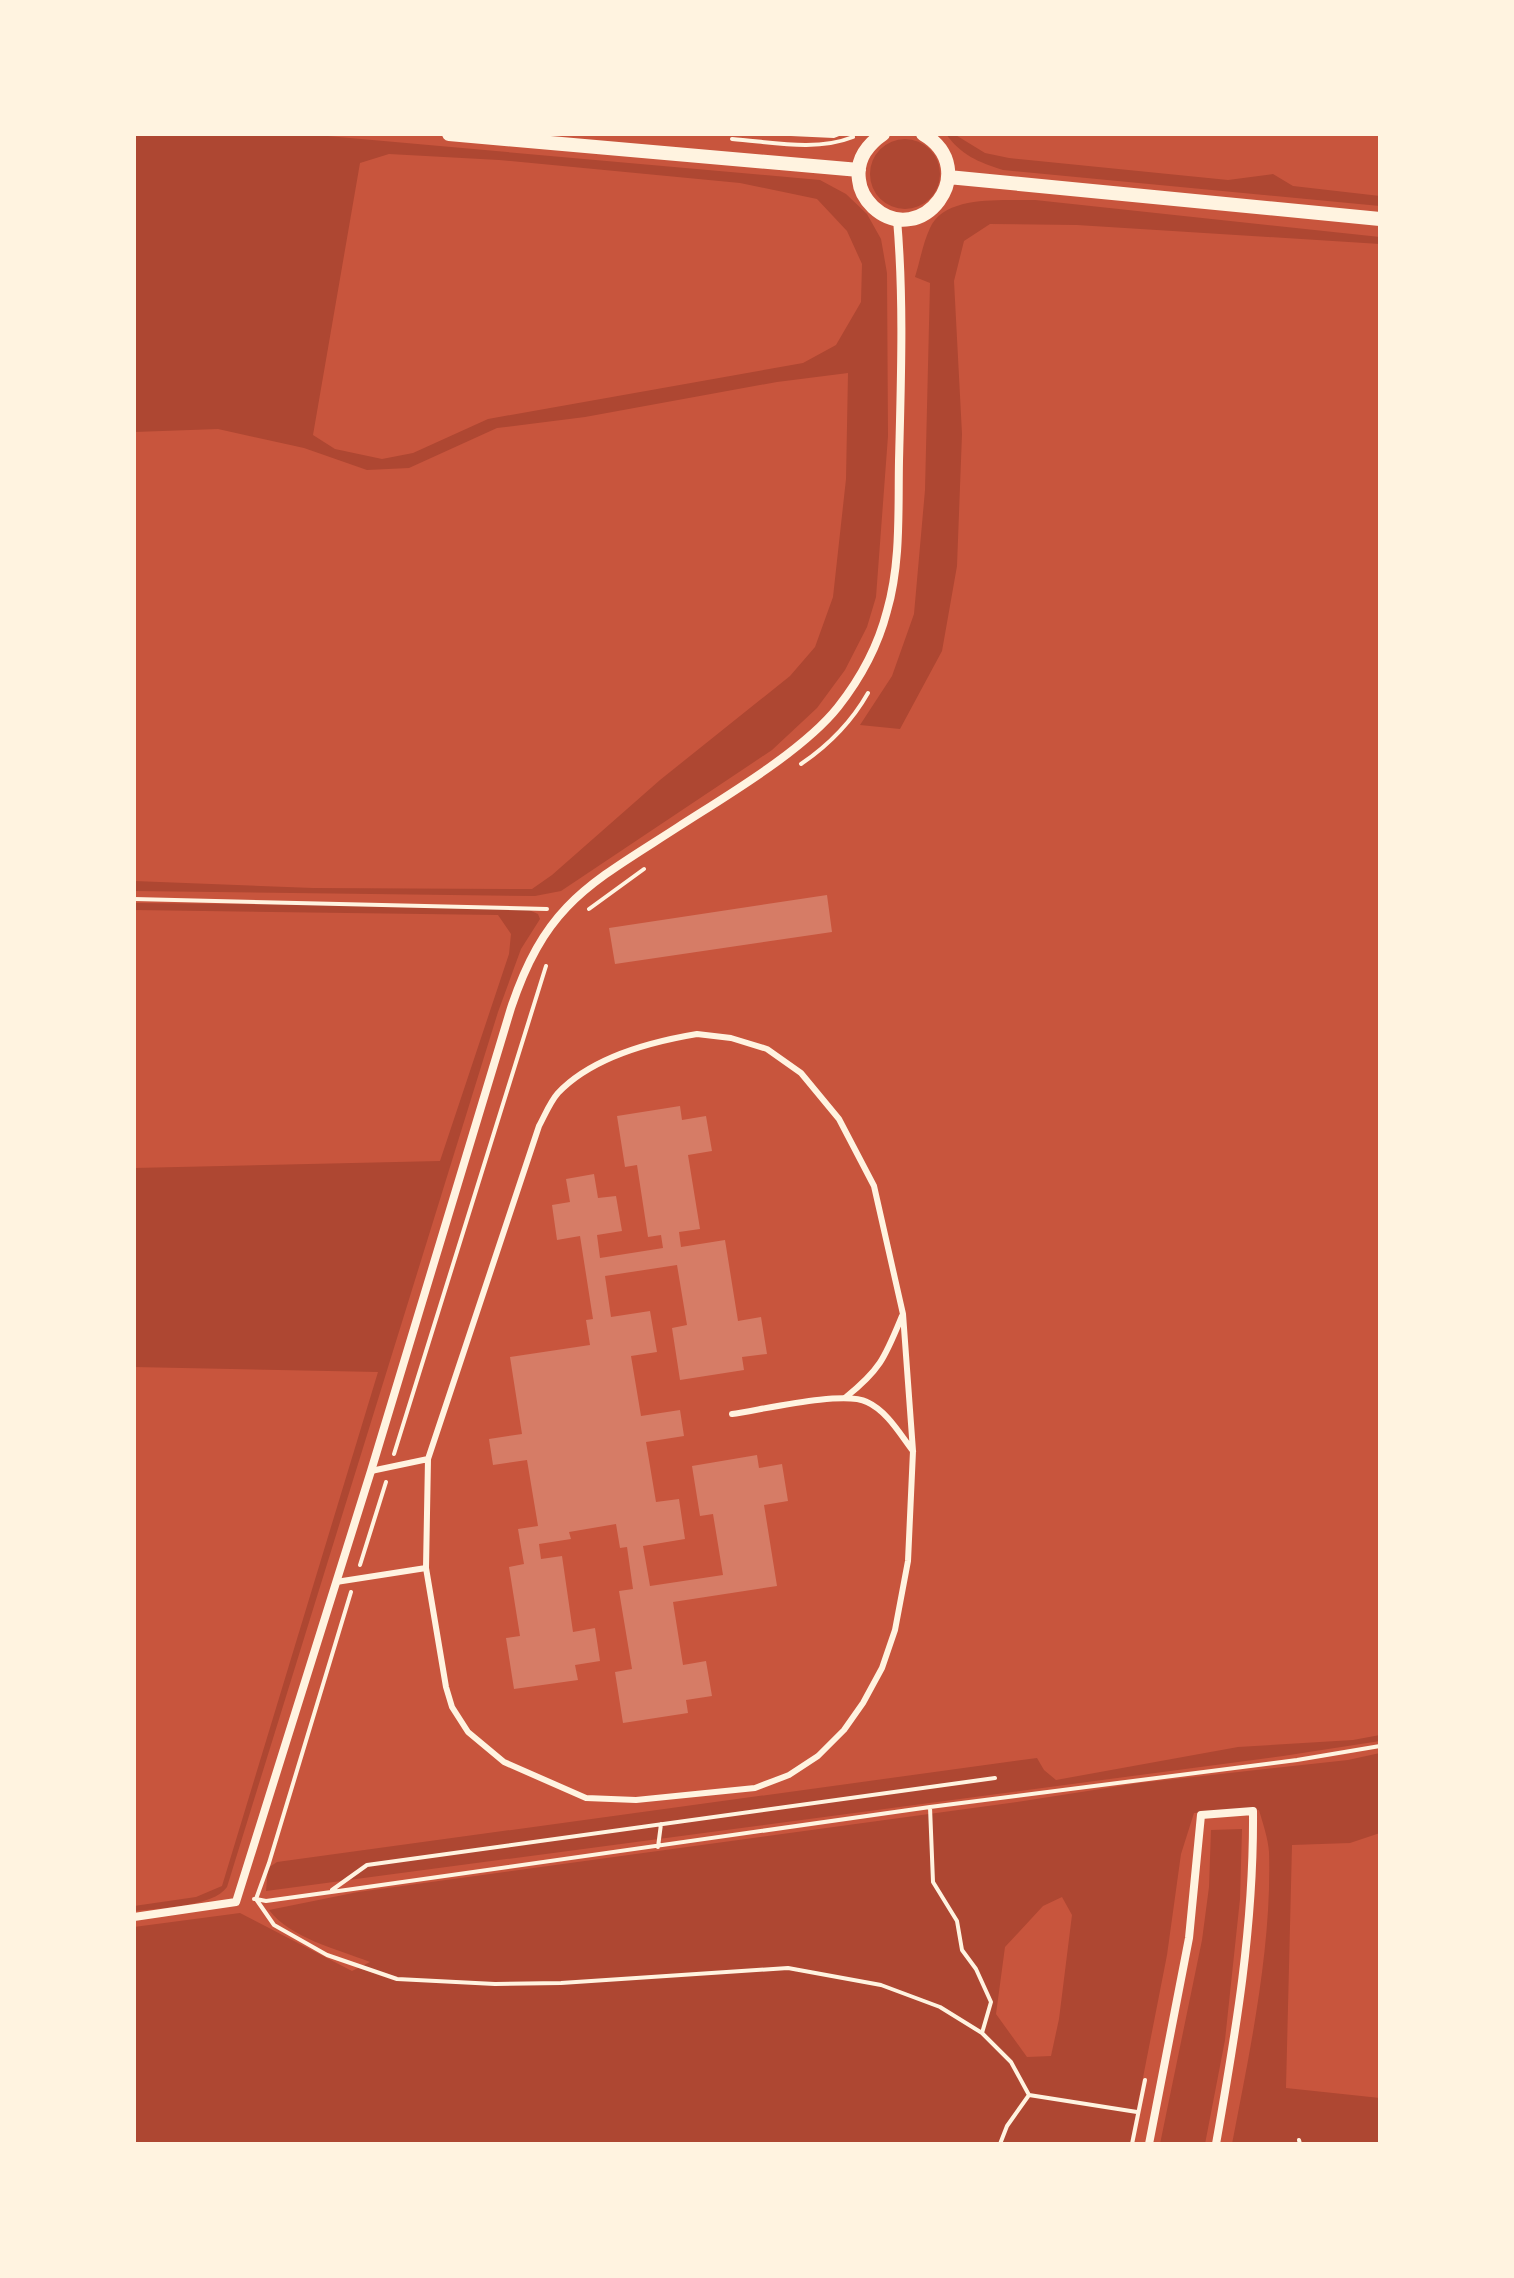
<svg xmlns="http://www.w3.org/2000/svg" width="1514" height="2278" font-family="'Source Serif 4',serif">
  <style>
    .green { fill: #ae4732; fill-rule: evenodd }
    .building { fill: #d67c66 }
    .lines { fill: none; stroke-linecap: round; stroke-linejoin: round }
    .path { stroke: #fff3e0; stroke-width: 4 }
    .service { stroke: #fff3e0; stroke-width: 6 }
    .minor { stroke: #fff3e0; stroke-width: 8 }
    .tertiary { stroke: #fff3e0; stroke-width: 14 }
  </style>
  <rect width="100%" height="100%" fill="#c8553d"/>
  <path class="green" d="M134 134H305L820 180 846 194 867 214 881 239 887 273 888 436 876 597 867 627 845 670 817 708 772 750 561 891 535 896 134 891V881L313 888 532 889 552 875 660 780 790 676 815 647 833 597 846 479 848 373 777 382 585 417 497 428 409 468 367 470 304 448 218 429 134 432ZM389 154 499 160 740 183 817 199 847 231 862 264 861 302 836 345 803 363 488 419 413 453 382 459 335 449 313 435 360 163Z
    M946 134H954L985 153 1009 158 1228 180 1273 174 1293 186 1380 196V206L1003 170C978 162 961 155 946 134Z
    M870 174a35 35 0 1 1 70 0a35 35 0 1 1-70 0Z
    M1035 200 1380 237V244L1077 225 990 224 964 241 954 281 962 434 957 566 942 651 900 729 860 725 892 676 914 614 925 490 930 283 915 277C920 261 923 243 930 228 945 194 1005 201 1035 200Z
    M134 903 503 907 529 910 538 914 540 919 521 949 498 1012 227 1887C213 1907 159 1908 134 1911V1906L196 1897 222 1886 378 1372 134 1367V1168L440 1161 509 954 511 934 498 915 134 910Z
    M1380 1735V1741L1283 1756 266 1891 268 1868 277 1862 1037 1758 1044 1770 1056 1780 1238 1747 1353 1740Z
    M1380 1753V1833L1350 1843 1292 1845 1286 2088 1380 2098V2144H1232C1250 2050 1272 1948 1269 1852 1268 1838 1263 1824 1259 1810L1194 1813 1181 1854 1167 1955 1130 2144H134V1927L240 1913 352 1971 370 1962C337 1949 290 1938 269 1910L358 1892 1017 1802 1139 1783 1348 1760ZM1062 1897 1072 1915 1059 2019 1051 2056 1027 2057 996 2014 1005 1947 1043 1906Z
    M1242 1829 1240 1899 1225 2040 1205 2144H1160L1202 1940 1209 1887 1211 1830Z"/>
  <path class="building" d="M827 895 832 932 615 964 609 928Z
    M680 1106 682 1120 706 1116 712 1151 688 1155 700 1229 679 1232 681 1247 725 1240 738 1321 761 1317 767 1354 742 1357 744 1370 680 1380 672 1328 687 1325 677 1265 605 1276 611 1317 650 1311 657 1352 631 1356 641 1416 680 1410 684 1436 646 1442 656 1502 679 1499 685 1539 643 1546 650 1586 723 1575 713 1514 700 1516 692 1466 757 1455 759 1468 782 1464 788 1501 764 1505 777 1586 673 1602 683 1665 706 1661 712 1696 686 1700 688 1713 623 1723 615 1672 632 1669 619 1591 633 1589 627 1547 620 1548 616 1524 569 1532 571 1539 539 1544 541 1559 562 1556 573 1632 595 1628 600 1661 575 1665 578 1680 514 1689 506 1638 520 1636 509 1567 524 1564 518 1529 538 1526 527 1460 493 1465 489 1439 522 1434 510 1357 590 1345 586 1320 593 1319 580 1236 557 1240 552 1205 570 1202 566 1179 594 1174 598 1198 616 1196 622 1231 597 1235 600 1258 663 1248 661 1235 648 1237 637 1165 625 1167 617 1116Z"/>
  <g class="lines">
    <path class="path" d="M791 134 834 136 839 134
      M732 139C772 142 815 152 853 137
      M801 764C829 745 851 723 868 693
      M134 899 547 909
      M589 909 644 869
      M394 1454 546 966
      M360 1565 386 1482
      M930 1807 933 1882 957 1921 962 1950 976 1969 991 2002 982 2033
      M658 1847 661 1824
      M332 1890 367 1865 995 1778
      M254 1899H256L269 1863 351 1592
      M1029 2095 1137 2112
      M1299 2140 1300 2144
      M1000 2144 1007 2126 1029 2095 1011 2062 982 2033 940 2007 881 1985 788 1968 561 1983 495 1984 397 1979 327 1955 274 1925 256 1899 266 1901 353 1889 930 1807 1297 1760 1380 1746
      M1132 2144 1145 2080"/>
    <path class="service" d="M697 1034 731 1038 767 1049 801 1073 839 1119 874 1186 903 1314 913 1451 908 1561 895 1630 882 1668 863 1703 844 1730 818 1756 789 1775 755 1788 636 1800 586 1798 504 1762 468 1732 452 1707 446 1687 426 1568 428 1459 539 1126C545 1115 550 1102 558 1093 592 1057 649 1042 697 1034Z
      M846 1397C881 1369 885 1357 902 1316
      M732 1414C761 1410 844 1390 867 1402 887 1411 900 1434 913 1451
      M371 1471 428 1459
      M336 1582 426 1568"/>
    <path class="minor" d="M134 1917 236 1902 371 1471 511 1008C546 903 590 884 678 827 726 796 803 751 838 707 860 679 878 646 887 611 901 563 898 510 899 461 901 379 904 300 897 219
      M1149 2144 1189 1938 1201 1815 1253 1811C1254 1926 1236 2031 1216 2144"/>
    <path class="tertiary" d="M449 134 859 170
      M883 134C867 145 856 160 859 180 860 191 866 200 873 207 921 251 984 170 923 134
      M948 177 1380 219"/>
  </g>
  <rect width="1514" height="2278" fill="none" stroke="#fff3e0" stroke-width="272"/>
</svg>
